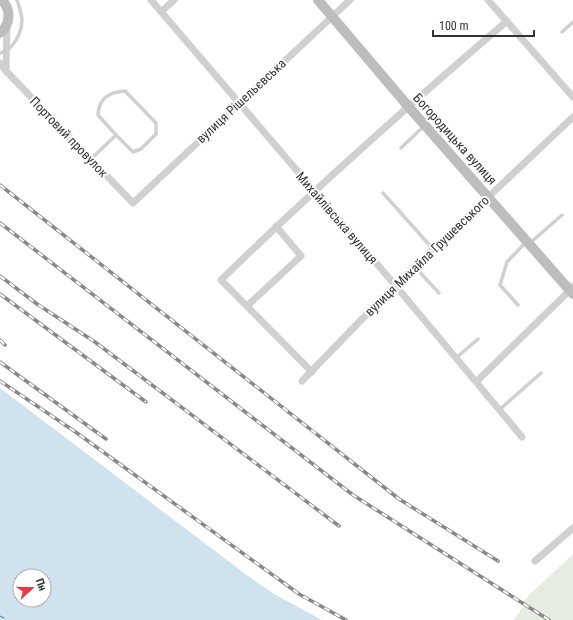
<svg xmlns="http://www.w3.org/2000/svg" width="573" height="620" font-family="'Roboto Condensed',sans-serif">
  <style>
    .green { fill: #e6ecdf }
    .water { fill: #cfe2ee; fill-rule: evenodd }
    .lines { fill: none; stroke-linecap: round; stroke-linejoin: round }
    .ferry { stroke: #3f7597; stroke-width: 1; stroke-dasharray: 5 4; stroke-linecap: butt }
    .lane { stroke: #d0d0d0; stroke-width: 3.5 }
    .street { stroke: #d0d0d0; stroke-width: 7 }
    .secondary { stroke: #bdbdbd; stroke-width: 10 }
    .rail-casing { stroke: #888; stroke-width: 3.5 }
    .rail { stroke: #fff; stroke-width: 2; stroke-dasharray: 6; stroke-linecap: butt }
    .labels { text-anchor: middle; dominant-baseline: central; stroke-width: 4; stroke-linejoin: round; paint-order: stroke }
    .street-label { font-size: 13px; fill: #333; stroke: #fff }
  </style>
  <rect width="100%" height="100%" fill="#fff"/>
  <path class="green" d="M573 554V620H514L524 605 521 603Z"/>
  <path class="water" d="M0 388 248 576 274 594 322 620H0ZM20 576H44V600H20Z"/>
  <g class="lines">
    <path class="ferry" d="M0 616 8 620"/>
    <path class="lane" d="M562 32 573 22
      M0 53C14 50 22 32 22 19 21 13 19 6 17 0
      M401 148 424 126
      M91 159 116 135 133 152 141 149 156 134V123L125 91C109 92 99 98 98 115L116 135
      M383 193 433 249
      M530 243 562 215
      M415 267 439 293
      M518 305 500 285 507 262 526 242
      M456 358 478 339
      M499 410 541 373"/>
    <path class="street" d="M151 0 395 285 522 437
      M488 0 573 97
      M161 12 174 0
      M0 63 6 71 133 203 350 0
      M6 71 7 25
      M247 306 301 256 276 226
      M312 372 221 280C313 190 409 105 507 21
      M302 381 395 285 573 117
      M476 382 564 296 573 286
      M535 561 573 528"/>
    <path class="secondary" d="M318 0 408 106 573 294
      M0 33C11 24 11 10 2 0"/>
    <defs>
      <path id="rail" d="M0 185 399 499 498 561
        M0 223 353 495 549 620
        M0 276 37 304 95 342 339 526
        M0 294 146 402
        M0 340 5 345
        M0 362 106 439
        M0 381 77 433 299 594 346 620"/>
    </defs>
    <use href="#rail" class="rail-casing"/>
    <use href="#rail" class="rail"/>
  </g>
  <g class="labels">
    <g class="street-label">
      <text transform="translate(241 101) rotate(-43)">вулиця Рішельєвська</text>
      <text transform="translate(69 137) rotate(46)">Портовий провулок</text>
      <text transform="translate(455 139) rotate(48)">Богородицька вулиця</text>
      <text transform="translate(337 218) rotate(49)">Михайлівська вулиця</text>
      <text transform="translate(427 256) rotate(-44)">вулиця Михайла Грушевського</text>
    </g>
  </g>
  <g transform="translate(32 588) rotate(69)"><circle r="19" fill="#ffffff" stroke="#adadad"/>
  <path d="M0-3L7 15L0 10L-7 15Z" fill="#e63946"/>
  <text y="-6" font-size="11" font-weight="bold" text-anchor="middle" fill="#333333">Пн</text>
  </g>
  <path d="M433 30v6h101v-6" fill="none" stroke="#333333" stroke-width="2"/>
  <text x="439" y="30" font-size="12" fill="#333333" stroke="#ffffff" stroke-width="3" paint-order="stroke">100 m</text>
</svg>
